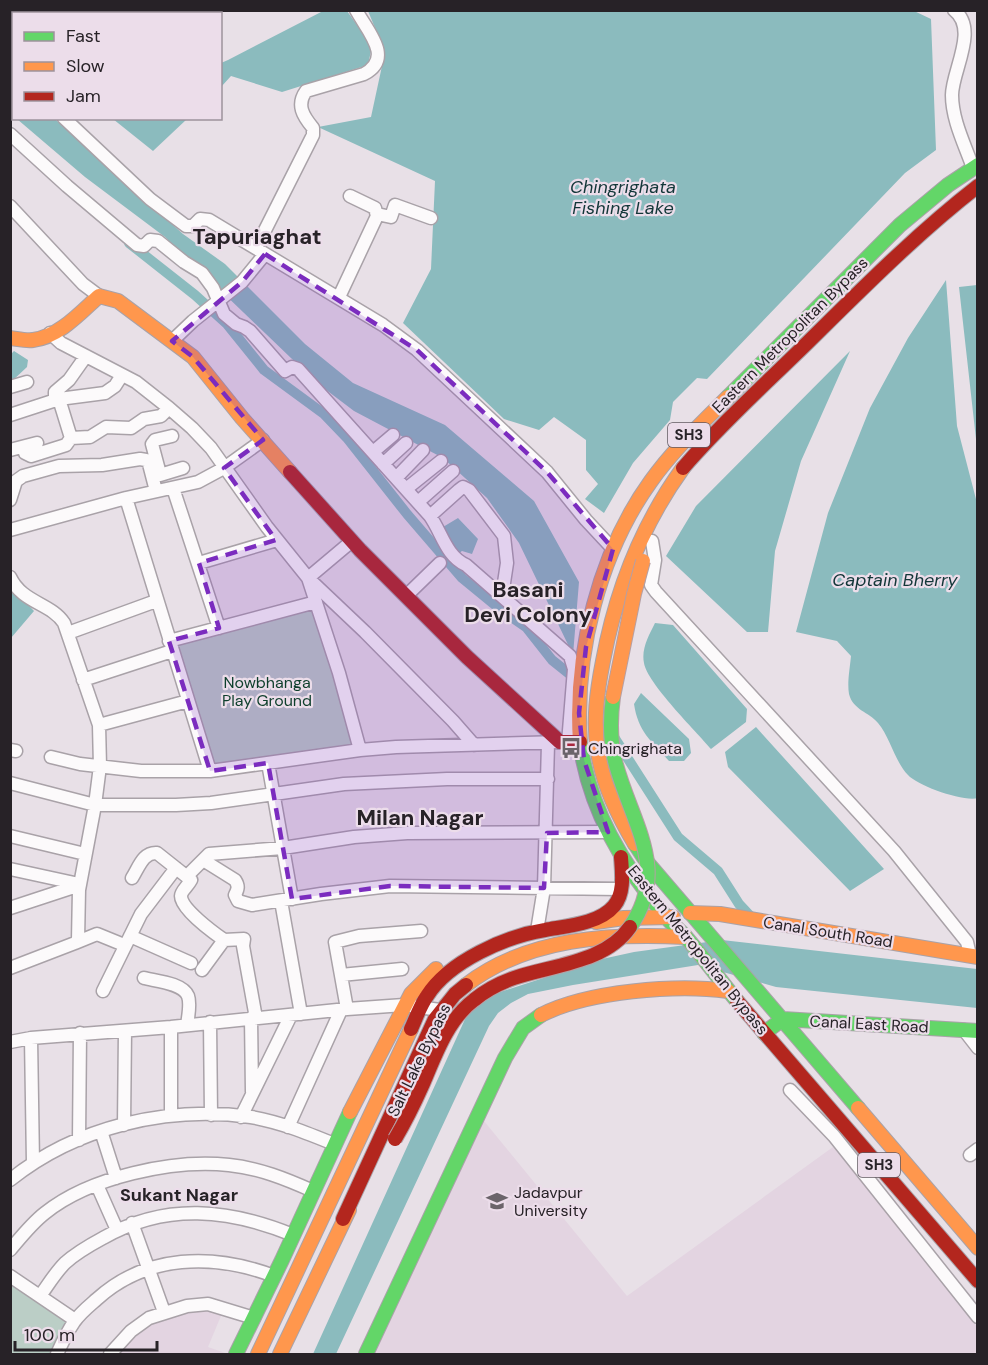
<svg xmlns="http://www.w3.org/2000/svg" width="988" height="1365" font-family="'DM Sans',sans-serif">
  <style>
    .built { fill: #e3d4e1 }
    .green { fill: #bbcec6 }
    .water { fill: #8bbbbe }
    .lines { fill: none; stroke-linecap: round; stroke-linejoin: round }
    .canal { stroke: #8bbbbe; stroke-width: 10 }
    .street-casing { stroke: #a9a2a8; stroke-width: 15 }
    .fast-casing { stroke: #a9a2a8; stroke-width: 16 }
    .slow-casing { stroke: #a9a2a8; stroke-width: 16 }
    .jam-casing { stroke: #a9a2a8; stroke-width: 16 }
    .street { stroke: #fcfafb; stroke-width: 12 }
    .fast { stroke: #63d668; stroke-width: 14 }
    .slow { stroke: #ff974d; stroke-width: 14 }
    .jam { stroke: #b3261e; stroke-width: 14 }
    .fast-bridge-casing { stroke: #b59fa4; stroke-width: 16; stroke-linecap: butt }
    .slow-bridge-casing { stroke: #b59fa4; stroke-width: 16; stroke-linecap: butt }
    .jam-bridge-casing { stroke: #b59fa4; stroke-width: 16; stroke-linecap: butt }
    .fast-bridge { stroke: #63d668; stroke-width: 14 }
    .slow-bridge { stroke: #ff974d; stroke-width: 14 }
    .jam-bridge { stroke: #b3261e; stroke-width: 14 }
    .marked { fill: #7b2cbf; fill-opacity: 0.2; stroke: #7b2cbf; stroke-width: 4.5; stroke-dasharray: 12 8; stroke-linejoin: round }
    .labels { text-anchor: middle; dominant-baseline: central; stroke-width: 4.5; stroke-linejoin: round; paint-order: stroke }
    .shield { fill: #ecddea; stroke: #625a62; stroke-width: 1.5 }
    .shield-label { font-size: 15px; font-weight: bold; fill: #272227 }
    .street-label { font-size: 16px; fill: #272227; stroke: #ecddea }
    .park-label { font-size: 16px; fill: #0e3f2c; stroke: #ecddea }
    .poi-label { font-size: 16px; fill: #272227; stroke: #ecddea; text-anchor: start }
    .water-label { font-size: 18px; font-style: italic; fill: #123638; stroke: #ecddea }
    .neighbourhood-label { font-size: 18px; font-weight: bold; fill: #272227; stroke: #ecddea }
    .district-label { font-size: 22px; font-weight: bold; fill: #272227; stroke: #ecddea }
  </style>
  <rect width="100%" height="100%" fill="#e8e0e7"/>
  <path class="built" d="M484 1121 627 1296 833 1147 864 1181 978 1328 977 1354H371Z
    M206 1307 223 1311 208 1347 228 1354H114L134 1333 167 1315Z"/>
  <path class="green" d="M313 608 355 748 214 769 172 645Z
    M10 1281 70 1322 54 1354H11Z"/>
  <path class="water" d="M119 10H197V11L193 14 118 13Z
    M912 10 931 19 936 150 905 173 707 379 697 378 673 402 670 420 633 463 604 513 585 499 598 484 586 470V440L554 417 539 430 504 419 403 323 431 269 435 181 318 127 371 117 385 52 368 11Z
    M323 11H347L372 46 368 65 282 92 231 76 221 87V63L228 60Z
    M17 119H55L183 234 225 264 305 344 353 383 445 425 534 501 579 582 573 655 519 543 487 498 443 458 354 411 317 383 165 237 85 177Z
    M113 119H187L153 151Z
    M946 280 957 426 977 503 978 798C963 802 918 786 908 775 895 762 890 737 878 723 869 712 853 710 849 694 847 683 850 667 851 656L837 641 796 632 828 513 870 408 908 338Z
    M977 285H978L977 448 959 287Z
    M14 351 28 360 27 367 11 382V354Z
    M850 351 801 461 775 551 768 632H747L666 556 696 506Z
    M458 518 478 539 472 554 462 551 455 556 443 527Z
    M13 589 34 611 11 638V590Z
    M655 623 673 625 747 709 746 722 711 749C696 731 647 683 644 663 641 649 649 635 655 623Z
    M641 693 689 739 691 753 684 761H669C651 741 638 731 634 704Z
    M756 727 884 869 850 891 728 767 725 752Z
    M722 940 977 969V1008L776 987 698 965 573 985 528 994 511 1003 498 1013 489 1026 336 1354H313L466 1017 488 996 602 959 634 952Z"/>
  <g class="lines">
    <path class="canal" d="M129 243 195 295 227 324 264 370 324 414 347 438 407 514 462 578 501 610 526 627 552 660 572 676 577 684
      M614 737 678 837 718 871 739 904 753 919"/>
    <defs>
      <path id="street" d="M954 10C979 29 952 71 952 95 952 120 965 145 973 168
        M10 66 14 69
        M64 118 150 199 186 226H193L200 219 209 220 383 325 417 350 547 472 586 520 613 549
        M10 134 67 186 137 245 144 246 150 240 158 241 184 262 202 273 213 288 224 314 236 324 244 327 250 331 285 371 292 367 298 369 430 516C442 533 446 556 466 565L570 656 574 669 568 743
        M10 206 83 284 99 296
        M377 214 391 217 395 205 431 218
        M256 248 313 135V128C303 116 296 105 306 91L364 74C394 58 368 32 356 10
        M339 297 377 216 375 208 350 196
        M50 333 61 343 136 382 169 408 192 428 211 448 267 527 308 578 365 632 453 721 474 745
        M172 341 193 321 242 282 265 254
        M10 387 27 382
        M59 399 71 438
        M55 400V392L69 380 86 356
        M10 415 59 399 105 393 115 386 122 375
        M24 447 25 453 31 456 66 445 71 438 90 437 106 427 131 428 144 419 161 416 169 408
        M10 450 37 443
        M373 452 393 435
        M383 464 406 443
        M160 474 152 444 155 440 172 436
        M160 475 183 468
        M396 478 423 450
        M173 488 219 628
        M406 489 441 461
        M126 498 210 771
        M10 500 16 481 23 476 59 466 102 465 140 459 146 460 149 464 156 491
        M418 502 453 471
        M430 516 459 490 463 487 469 490 504 536 507 563 502 596
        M10 530 126 498 198 482 224 468 263 440
        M352 541 308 578 339 673 360 750
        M652 541 655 560 651 585 656 592 894 851 967 942 970 955
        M199 563 277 540
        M10 577C22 603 51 603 64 623L99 725 100 766 95 805 79 890 78 940 75 943 10 968
        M406 596 440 563
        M68 633 156 601
        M169 641 316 602
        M83 680 172 651
        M99 725 188 701
        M10 750 16 751
        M51 757 80 764 141 771H210L360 750 396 747 560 742
        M268 763 292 899
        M10 783 95 805H176L211 803 344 784 447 779H548
        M10 836 85 854
        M203 860 235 880C239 886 238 889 235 895L238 901 252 905 321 894 390 886 620 889
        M10 869 79 884
        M187 876 209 854 283 848 354 837 407 833 608 832
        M132 878C139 867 143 852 157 853L191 880C188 886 181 891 181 896 181 909 214 933 224 940
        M281 901 301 1014
        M10 908 80 885
        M537 931 544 888 548 744
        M130 936 191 963
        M75 943 97 934 124 945
        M202 970 224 940 244 939 243 946 256 1018
        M341 975 402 969
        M144 978C156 981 183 983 188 996 191 1004 188 1017 187 1025
        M103 991 141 914 176 868
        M347 1009 335 942 359 936 421 931
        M251 1018 252 1092
        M210 1022 211 1115
        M171 1027V1115
        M964 1030 978 1048
        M31 1038 33 1163
        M10 1042 31 1038 171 1027 347 1009 404 1005 440 1010
        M790 1090 834 1136 978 1317
        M241 1117 291 1015
        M124 1125 125 1031
        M288 1127 341 1010
        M101 1131 116 1178
        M79 1140 80 1033
        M970 1155 978 1149
        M10 1180C76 1127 168 1105 251 1117 280 1122 307 1133 334 1144
        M97 1185 117 1230
        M132 1223 164 1312
        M10 1250C21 1237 32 1223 45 1213 90 1177 173 1159 229 1165 259 1168 286 1179 313 1191
        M10 1276 75 1320
        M40 1296C48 1285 55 1273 65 1263 76 1253 90 1245 103 1238 166 1202 229 1209 293 1235
        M57 1354C62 1343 67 1332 74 1322 80 1313 89 1306 97 1299 147 1254 213 1253 274 1276
        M110 1354 131 1331 149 1318 187 1306 208 1304 254 1318"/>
      <path id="fast" d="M728 397 900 225 948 185 978 165
        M580 742C589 809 623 866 666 917 672 924 679 930 685 936 703 957 720 980 737 1001
        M635 844 646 861 858 1108
        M764 1033 783 1019 978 1031
        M236 1354 282 1260 350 1112
        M366 1354 505 1058 523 1028 541 1015"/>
      <path id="slow" d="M10 338C18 339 26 341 33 340 59 337 81 312 99 296L118 301 193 357 242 418 290 472
        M580 742C574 654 599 553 651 481 673 450 701 424 728 397
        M635 844C618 816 603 785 598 752 593 721 597 691 603 661 616 591 641 526 683 468
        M690 913 720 914 978 957
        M596 922 624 918 673 917
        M466 985C527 938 610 933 685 937
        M541 1015C588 991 676 984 728 991
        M858 1108 978 1248
        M350 1112 411 994 436 969
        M258 1354 411 1029
        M280 1354 349 1210"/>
      <path id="jam" d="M683 468C720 425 762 387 802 348 859 292 915 235 978 186
        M290 472 360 550 467 657 560 742H580
        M737 1001 978 1281
        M411 1029C416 1018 420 1006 427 996 449 961 507 936 545 930 566 926 599 924 614 906 625 893 622 872 621 857
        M343 1219 435 1019 455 994 466 985"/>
    </defs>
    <use href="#street" class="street-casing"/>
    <use href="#fast" class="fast-casing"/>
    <use href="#slow" class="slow-casing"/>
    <use href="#jam" class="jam-casing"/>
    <use href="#street" class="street"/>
    <use href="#fast" class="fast"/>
    <use href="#slow" class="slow"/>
    <use href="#jam" class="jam"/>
    <defs>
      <path id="fast-bridge" d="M613 697C610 719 610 740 615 761 630 821 671 868 630 927"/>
      <path id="slow-bridge" d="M613 697 634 594 643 561"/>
      <path id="jam-bridge" d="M395 1139C405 1122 414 1104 422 1086 435 1056 447 1020 474 1000 486 990 500 983 514 978 552 965 605 963 630 927"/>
    </defs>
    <use href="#fast-bridge" class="fast-bridge-casing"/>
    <use href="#slow-bridge" class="slow-bridge-casing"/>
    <use href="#jam-bridge" class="jam-bridge-casing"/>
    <use href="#fast-bridge" class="fast-bridge"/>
    <use href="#slow-bridge" class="slow-bridge"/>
    <use href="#jam-bridge" class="jam-bridge"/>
  </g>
  <path class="marked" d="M265 254 417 350 547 472 613 549 586 647 579 713 584 760 608 832 547 833 544 888 390 886 292 899 268 763 210 771 169 641 219 628 199 563 276 540 224 468 263 440 193 357 172 341 242 282Z"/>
  <defs>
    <symbol id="bus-bare" viewBox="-9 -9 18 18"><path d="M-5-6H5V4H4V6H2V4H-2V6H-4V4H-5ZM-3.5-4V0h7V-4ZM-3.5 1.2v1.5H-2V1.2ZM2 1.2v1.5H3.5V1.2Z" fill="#6b646a" stroke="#ecddea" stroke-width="2.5" paint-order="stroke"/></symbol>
    <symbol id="university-bare" viewBox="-9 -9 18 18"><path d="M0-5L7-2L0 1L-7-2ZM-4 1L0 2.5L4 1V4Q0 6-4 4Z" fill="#6b646a" stroke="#ecddea" stroke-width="2.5" paint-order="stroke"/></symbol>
  </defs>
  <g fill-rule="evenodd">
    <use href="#bus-bare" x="556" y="733" width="30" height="30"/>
    <use href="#university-bare" x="482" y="1186" width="30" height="30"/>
  </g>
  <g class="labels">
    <g class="shield">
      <rect x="668" y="423" width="42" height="24" rx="4.5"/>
      <rect x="858" y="1153" width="42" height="24" rx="4.5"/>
    </g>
    <g class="shield-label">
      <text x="689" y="435">SH3</text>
      <text x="879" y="1165">SH3</text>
    </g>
    <g class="street-label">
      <text transform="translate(790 335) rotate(-45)">Eastern Metropolitan Bypass</text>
      <text transform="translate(828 932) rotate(9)">Canal South Road</text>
      <text transform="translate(698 950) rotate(51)">Eastern Metropolitan Bypass</text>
      <text transform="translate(869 1024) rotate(3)">Canal East Road</text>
      <text transform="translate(419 1060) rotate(-64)">Salt Lake Bypass</text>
    </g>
    <g class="park-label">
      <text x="267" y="682">Nowbhanga<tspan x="267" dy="18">Play Ground</tspan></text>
    </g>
    <g class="poi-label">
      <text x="588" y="748">Chingrighata</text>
      <text x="514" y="1192">Jadavpur<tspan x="514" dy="18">University</tspan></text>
    </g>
    <g class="water-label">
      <text x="623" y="187">Chingrighata<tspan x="623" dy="21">Fishing Lake</tspan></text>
      <text x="895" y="580">Captain Bherry</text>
    </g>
    <g class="neighbourhood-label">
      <text x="179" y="1195">Sukant Nagar</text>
    </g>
    <g class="district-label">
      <text x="257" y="236">Tapuriaghat</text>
      <text x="528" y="589">Basani<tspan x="528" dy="25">Devi Colony</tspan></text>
      <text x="420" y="817">Milan Nagar</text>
    </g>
  </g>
  <rect width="988" height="1365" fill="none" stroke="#272227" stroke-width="24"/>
  <rect x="12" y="12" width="210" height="108" fill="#ecddea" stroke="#9d929c" stroke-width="1.5"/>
  <rect x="24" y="32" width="30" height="9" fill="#63d668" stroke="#9d929c" stroke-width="1.5"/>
  <text x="66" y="42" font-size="18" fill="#272227">Fast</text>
  <rect x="24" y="62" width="30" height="9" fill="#ff974d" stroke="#9d929c" stroke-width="1.5"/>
  <text x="66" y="72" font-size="18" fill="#272227">Slow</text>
  <rect x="24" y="92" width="30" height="9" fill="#b3261e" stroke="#9d929c" stroke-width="1.5"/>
  <text x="66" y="102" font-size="18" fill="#272227">Jam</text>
  <path d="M15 1341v9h142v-9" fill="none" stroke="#272227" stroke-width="3"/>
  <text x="24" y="1341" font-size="18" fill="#272227" stroke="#ecddea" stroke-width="4.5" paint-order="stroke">100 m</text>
</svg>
